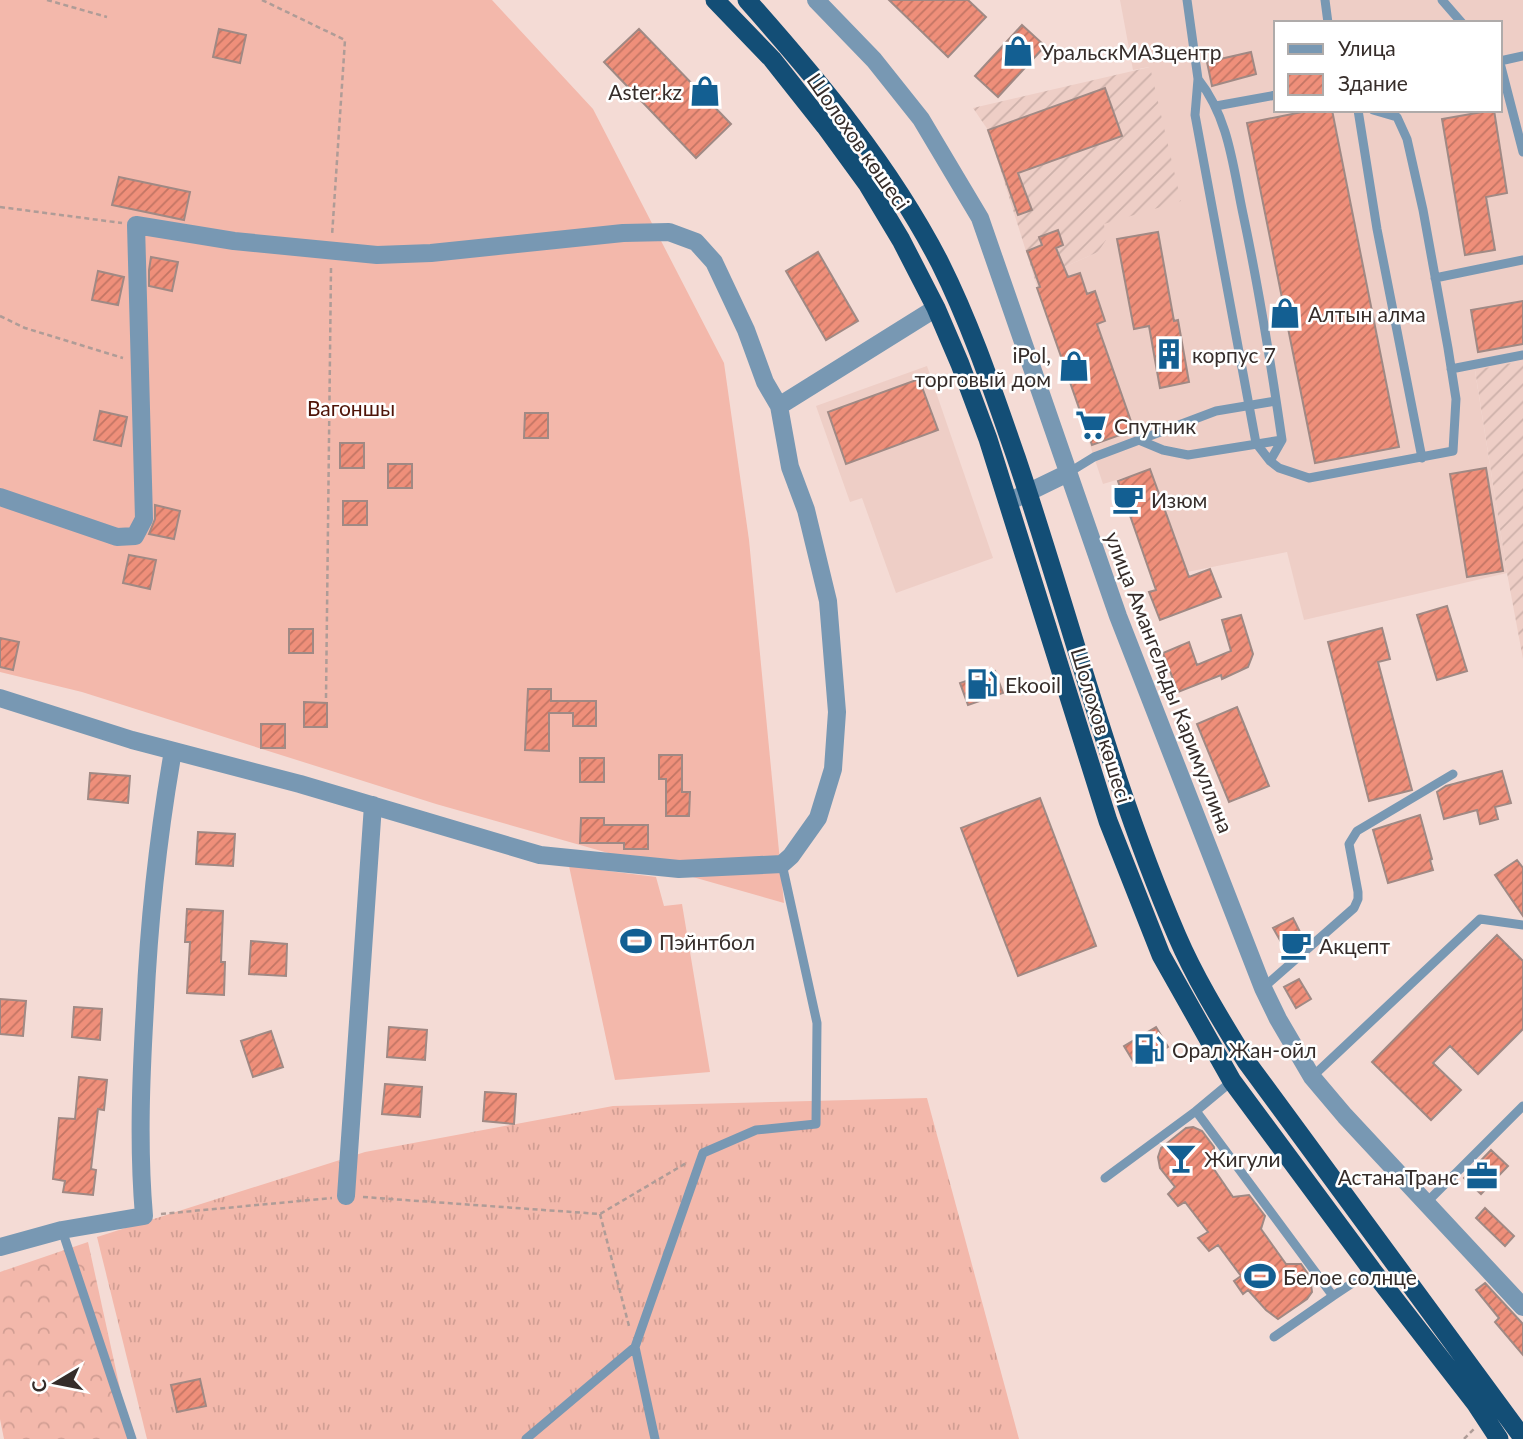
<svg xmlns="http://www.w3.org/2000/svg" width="1523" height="1439" font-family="Lato,sans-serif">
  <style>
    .built { fill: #eecec6; fill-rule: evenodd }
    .industrial { fill: url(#industrial-furrows) }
    .grass { fill: url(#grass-tufts) }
    .forest { fill: url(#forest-crowns) }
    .garden { fill: #f3b8ab }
    .building { fill: url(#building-hatch); stroke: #a08984; stroke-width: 2 }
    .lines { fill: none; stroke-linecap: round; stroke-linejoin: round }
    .path { stroke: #af9c97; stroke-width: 2.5; stroke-dasharray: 5 3.5; stroke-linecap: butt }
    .service { stroke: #7898b3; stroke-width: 9 }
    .minor { stroke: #7898b3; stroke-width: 18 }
    .trunk { stroke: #134e76; stroke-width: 19 }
    .labels { text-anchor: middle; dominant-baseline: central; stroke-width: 5; stroke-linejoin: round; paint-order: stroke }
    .poi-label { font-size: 21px; fill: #362d2a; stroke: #fff; text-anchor: start }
    .street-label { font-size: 21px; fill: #362d2a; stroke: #fff }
    .park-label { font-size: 21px; fill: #4f1408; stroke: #fff }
  </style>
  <defs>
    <pattern id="industrial-furrows" width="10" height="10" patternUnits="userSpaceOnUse" patternTransform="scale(1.75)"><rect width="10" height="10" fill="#eecec6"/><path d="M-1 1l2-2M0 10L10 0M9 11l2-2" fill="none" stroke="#cdb1aa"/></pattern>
    <pattern id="grass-tufts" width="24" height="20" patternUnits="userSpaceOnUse" patternTransform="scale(1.75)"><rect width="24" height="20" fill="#f3b8ab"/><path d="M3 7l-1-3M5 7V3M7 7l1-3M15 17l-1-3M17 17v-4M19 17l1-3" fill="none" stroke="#d19e93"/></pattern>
    <pattern id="forest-crowns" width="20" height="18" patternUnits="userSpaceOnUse" patternTransform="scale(1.75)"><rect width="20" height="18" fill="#f3b8ab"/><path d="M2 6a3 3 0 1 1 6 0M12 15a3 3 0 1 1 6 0" fill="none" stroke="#d19e93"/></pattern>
    <pattern id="building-hatch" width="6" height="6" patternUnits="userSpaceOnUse" patternTransform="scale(1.75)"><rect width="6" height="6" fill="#ef8f7a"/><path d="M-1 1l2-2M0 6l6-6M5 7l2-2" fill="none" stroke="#c27564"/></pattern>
  </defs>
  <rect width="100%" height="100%" fill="#f4dbd5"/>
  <path class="built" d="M1120 0H1523V361L1475 371 1507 573 1304 620 1287 552 1187 572 1150 470 1103 484 1035 280 1098 252 1104 224 1149 67 1133 70ZM1276 23H1500V110H1276Z
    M927 366 993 558 896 593 862 498 850 502 816 406Z"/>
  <path class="industrial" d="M1150 67 1181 201 1104 224 1106 240 1098 252 1035 280 988 130 973 108Z
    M1523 361V659L1507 573 1475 370Z"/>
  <path class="grass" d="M927 1098 1019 1439H147L97 1237 365 1152 613 1106Z"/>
  <path class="forest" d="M88 1242 131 1439H4L0 1419V1272Z"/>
  <path class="garden" d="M0 0H492L593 109 724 363 749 540 784 903 436 804 82 692 0 672Z
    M569 866 656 877 664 906 682 904 710 1072 615 1080Z"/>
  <path class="building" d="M889 0H968L986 17 948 57Z
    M1022 25 1045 46 998 97 975 76Z
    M219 29 246 35 240 63 213 57Z
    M639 29 731 124 696 158 604 62Z
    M1251 52 1256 74 1212 86 1207 62Z
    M1105 88 1122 136 1018 173 1032 210 1018 215 988 130Z
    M1312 110H1332L1399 447 1315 463 1247 123Z
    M1494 110 1507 193 1486 197 1495 250 1465 255 1442 119Z
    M119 177 190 192 184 220 112 205Z
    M1058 230 1063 245 1056 248 1068 277 1080 273 1087 294 1095 291 1105 321 1097 324 1134 430 1092 445 1037 288 1040 287 1027 251 1042 245 1039 237Z
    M1158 232 1174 321 1178 320 1189 382 1160 388 1149 326 1134 329 1117 239Z
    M818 252 858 321 826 340 786 271Z
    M151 257 178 262 172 291 149 286V270Z
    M98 271 124 277 118 305 92 300Z
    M1523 301V344L1478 352 1471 310Z
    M919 379 938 430 846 464 828 412Z
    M100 411 127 417 121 446 94 440Z
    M525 413H548V438H524Z
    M340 443H364V468H340Z
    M388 464H412V488H388Z
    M1486 468 1503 571 1467 577 1450 474Z
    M1150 469 1189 577 1210 569 1221 597 1160 620 1149 592 1156 590 1118 481Z
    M343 501H367V525H343Z
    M155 505 180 511 174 539 149 534 155 519Z
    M129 555 156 560 150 589 123 583Z
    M1447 606 1467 671 1437 680 1417 615Z
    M1241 615 1253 654 1248 667 1222 679 1221 675 1178 692 1163 653 1189 642 1197 665 1231 651 1222 620Z
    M1382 628 1390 659 1378 662 1412 790 1369 801 1328 642Z
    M289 629H313V653H289Z
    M0 638 19 642 13 670 0 667Z
    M995 671 1003 693 968 705 960 683Z
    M528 689H551V701H596V726H573V713H549V751L525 750Z
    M304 702 327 703V727H304Z
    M1237 707 1269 786 1229 802 1197 724Z
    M261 724H285V748H261Z
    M659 755H682V792H690L689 816H666V779H659Z
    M580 758H604V782H580Z
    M1502 771 1511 803 1495 807 1498 819 1480 824 1477 810 1444 819 1437 792 1446 786Z
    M90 773 130 776 128 803 88 799Z
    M1040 798 1096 946 1018 976 961 828Z
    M1420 815 1432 859 1430 860 1433 870 1388 883 1373 830Z
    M581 818H604V825H648V849H624V843H580Z
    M198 832 235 834 233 866 196 864Z
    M1517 860 1523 868V916L1495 875Z
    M187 909 223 911 221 962H225L224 995 187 993 190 942H185Z
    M1293 918 1305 942 1289 956 1273 928Z
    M1497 935 1523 961V1029L1478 1074 1450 1046 1433 1063 1461 1090 1431 1120 1372 1062Z
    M251 941 287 944 286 976 249 974Z
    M1299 979 1311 999 1296 1008 1284 987Z
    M0 999 26 1001 23 1036 0 1034Z
    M74 1007 102 1009 100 1040 72 1037Z
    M389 1027 427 1030 425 1060 387 1057Z
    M1156 1027 1168 1047 1136 1066 1124 1046Z
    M271 1031 283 1067 253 1077 241 1041Z
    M79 1077 107 1080 104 1110 98 1109 91 1169 96 1170 93 1195 63 1192 65 1181 53 1179 59 1118 75 1119Z
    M385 1084 422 1087 420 1117 382 1114Z
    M485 1092 516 1094 514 1124 483 1121Z
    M1193 1127 1202 1131 1214 1147V1158L1209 1162 1233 1197 1249 1195 1265 1216 1261 1229 1286 1264H1301L1310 1277 1312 1292 1307 1299 1278 1319 1266 1310 1248 1290 1243 1294 1234 1281 1241 1276 1218 1245 1209 1251 1198 1238 1208 1232 1185 1202 1178 1206 1168 1194 1175 1187 1160 1168 1158 1157 1161 1148 1186 1128Z
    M1491 1150 1508 1166 1481 1194 1464 1178Z
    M1485 1208 1514 1236 1505 1246 1476 1218Z
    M1485 1283 1523 1324V1355L1495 1322 1499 1318 1476 1290Z
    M200 1379 206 1406 177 1412 171 1385Z"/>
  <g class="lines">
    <path class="path" d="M47 0 107 17
      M262 0 345 40 332 236
      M0 207 122 223
      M0 316 25 328 123 358
      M326 698 331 268
      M363 1197 600 1214 688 1162
      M161 1214 332 1198
      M600 1214 629 1326
      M1464 1439 1474 1429"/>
    <path class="service" d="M1187 0 1198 79 1195 115 1256 443 1270 461 1279 468 1309 478 1453 451 1456 399 1448 348 1423 210 1407 139 1397 117 1373 110
      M1325 0 1328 23
      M1442 0 1462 23
      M1500 61 1523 56
      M1500 63 1523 152
      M1198 79C1229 118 1233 167 1243 214 1259 289 1271 364 1282 440L1270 461
      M1216 106 1276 95
      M1358 110 1377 229 1422 458
      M1435 278 1523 260
      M1451 369 1523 355
      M1139 440 1163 450 1188 455 1282 440
      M1068 473 1094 457 1216 411 1276 401
      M1263 988 1354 908 1358 899V892L1349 844 1357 831 1453 774
      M1312 1077 1480 919 1523 925
      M1232 1081 1196 1111 1333 1296 1372 1270
      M1105 1178 1196 1111
      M1426 1203 1523 1106
      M62 1230 132 1439
      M1274 1337 1333 1296
      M526 1439 635 1347
      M655 1439 635 1347 703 1153 756 1130 816 1124 817 1023 782 864"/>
    <path class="minor" d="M816 0 874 60 921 119 980 218 1118 616 1263 988 1278 1019 1312 1077 1345 1116 1523 1307
      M0 497 117 537 135 536 144 519 136 225 234 241 377 255 431 253 623 233 669 232 696 242 714 262 746 330 765 382 779 406
      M1008 502 1068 473
      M0 698 132 740 300 784 540 855 679 869 782 864 791 856 818 818 833 769 837 712 828 601 806 510 790 467 779 406 936 308
      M346 1196 373 805
      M0 1247 62 1230 144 1216C138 1146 141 1076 145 1007 149 921 158 836 173 751"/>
    <path class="trunk" d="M715 0 772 59 825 126 868 185 901 240 936 308 960 364 988 439 1108 821 1161 955 1232 1081 1372 1270 1476 1404 1499 1439
      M747 0C819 81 890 166 940 263 971 325 993 391 1016 457 1070 616 1110 781 1177 936 1196 980 1221 1020 1246 1061L1523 1438"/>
  </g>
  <defs>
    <symbol id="shop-bare" viewBox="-9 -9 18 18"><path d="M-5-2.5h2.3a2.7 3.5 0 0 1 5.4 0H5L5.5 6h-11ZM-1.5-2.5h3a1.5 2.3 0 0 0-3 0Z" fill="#135f92" stroke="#fff" stroke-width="2.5" paint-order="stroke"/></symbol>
    <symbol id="building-bare" viewBox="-9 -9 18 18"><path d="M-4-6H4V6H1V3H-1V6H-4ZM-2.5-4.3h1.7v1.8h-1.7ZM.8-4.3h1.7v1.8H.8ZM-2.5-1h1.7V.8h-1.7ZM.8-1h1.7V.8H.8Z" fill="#135f92" stroke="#fff" stroke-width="2.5" paint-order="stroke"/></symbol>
    <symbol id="supermarket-bare" viewBox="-9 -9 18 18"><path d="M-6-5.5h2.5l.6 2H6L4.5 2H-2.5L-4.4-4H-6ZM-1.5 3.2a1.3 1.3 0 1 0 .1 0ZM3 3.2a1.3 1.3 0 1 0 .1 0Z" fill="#135f92" stroke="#fff" stroke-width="2.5" paint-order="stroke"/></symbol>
    <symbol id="cafe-bare" viewBox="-9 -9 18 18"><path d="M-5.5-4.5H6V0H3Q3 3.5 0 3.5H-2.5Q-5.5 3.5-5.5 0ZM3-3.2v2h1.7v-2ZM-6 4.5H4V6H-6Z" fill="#135f92" stroke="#fff" stroke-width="2.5" paint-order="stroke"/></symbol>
    <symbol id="fuel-bare" viewBox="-9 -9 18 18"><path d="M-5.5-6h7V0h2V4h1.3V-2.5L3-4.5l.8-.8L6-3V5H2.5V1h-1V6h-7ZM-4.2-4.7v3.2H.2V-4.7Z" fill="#135f92" stroke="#fff" stroke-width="2.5" paint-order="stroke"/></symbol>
    <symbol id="stadium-bare" viewBox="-9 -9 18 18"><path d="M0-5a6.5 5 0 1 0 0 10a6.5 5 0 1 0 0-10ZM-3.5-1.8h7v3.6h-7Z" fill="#135f92" stroke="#fff" stroke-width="2.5" paint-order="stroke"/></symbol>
    <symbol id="bar-bare" viewBox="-9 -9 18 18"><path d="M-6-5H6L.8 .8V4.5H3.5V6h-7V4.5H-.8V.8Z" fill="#135f92" stroke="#fff" stroke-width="2.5" paint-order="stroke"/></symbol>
    <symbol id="office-bare" viewBox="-9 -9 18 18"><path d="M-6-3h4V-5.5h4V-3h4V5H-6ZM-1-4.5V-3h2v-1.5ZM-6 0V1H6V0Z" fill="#135f92" stroke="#fff" stroke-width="2.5" paint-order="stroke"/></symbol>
  </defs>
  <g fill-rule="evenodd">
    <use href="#shop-bare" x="996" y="29" width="44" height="44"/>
    <use href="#shop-bare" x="683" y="69" width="44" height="44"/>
    <use href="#shop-bare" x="1263" y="291" width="44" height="44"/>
    <use href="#building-bare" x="1147" y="332" width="44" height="44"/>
    <use href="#shop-bare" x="1052" y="344" width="44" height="44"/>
    <use href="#supermarket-bare" x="1069" y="403" width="44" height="44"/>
    <use href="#cafe-bare" x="1106" y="477" width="44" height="44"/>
    <use href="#fuel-bare" x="960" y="662" width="44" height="44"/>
    <use href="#stadium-bare" x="614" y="919" width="44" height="44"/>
    <use href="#cafe-bare" x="1274" y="923" width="44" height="44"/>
    <use href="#fuel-bare" x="1127" y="1027" width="44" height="44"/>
    <use href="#bar-bare" x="1159" y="1136" width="44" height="44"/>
    <use href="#office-bare" x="1460" y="1154" width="44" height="44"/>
    <use href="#stadium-bare" x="1238" y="1254" width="44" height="44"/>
  </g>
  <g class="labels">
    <g class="poi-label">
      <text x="1041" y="51">УральскМАЗцентр</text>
      <text x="682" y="91" text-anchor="end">Aster.kz</text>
      <text x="1308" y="313">Алтын алма</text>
      <text x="1051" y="354" text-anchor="end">iPol,<tspan x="1051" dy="24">торговый дом</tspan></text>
      <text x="1192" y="354">корпус 7</text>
      <text x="1114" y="425">Спутник</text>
      <text x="1151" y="499">Изюм</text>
      <text x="1005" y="684">Ekooil</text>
      <text x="659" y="941">Пэйнтбол</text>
      <text x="1319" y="945">Акцепт</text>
      <text x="1172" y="1049">Орал Жан-ойл</text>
      <text x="1204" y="1158">Жигули</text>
      <text x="1459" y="1176" text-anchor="end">АстанаТранс</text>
      <text x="1283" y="1276">Белое солнце</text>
    </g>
    <g class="street-label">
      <text transform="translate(859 141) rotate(55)">Шолохов көшесі</text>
      <text transform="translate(1170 682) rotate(69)">улица Амангельды Каримуллина</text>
      <text transform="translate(1102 725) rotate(73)">Шолохов көшесі</text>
    </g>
    <g class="park-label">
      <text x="351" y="407">Вагоншы</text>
    </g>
  </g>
  <rect x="1274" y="21" width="228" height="91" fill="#ffffff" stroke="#afabaa" stroke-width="2"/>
  <rect x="1288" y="44" width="35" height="10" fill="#7898b3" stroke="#afabaa" stroke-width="2"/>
  <text x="1338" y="56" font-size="21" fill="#362d2a">Улица</text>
  <rect x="1288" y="74" width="35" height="21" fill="url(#building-hatch)" stroke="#afabaa" stroke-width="2"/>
  <text x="1338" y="91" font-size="21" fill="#362d2a">Здание</text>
  <g transform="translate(56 1383) rotate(260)" stroke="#ffffff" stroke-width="5" paint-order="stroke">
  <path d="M0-5L12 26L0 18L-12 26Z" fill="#362d2a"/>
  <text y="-10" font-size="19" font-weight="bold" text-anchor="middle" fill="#362d2a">С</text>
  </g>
</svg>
